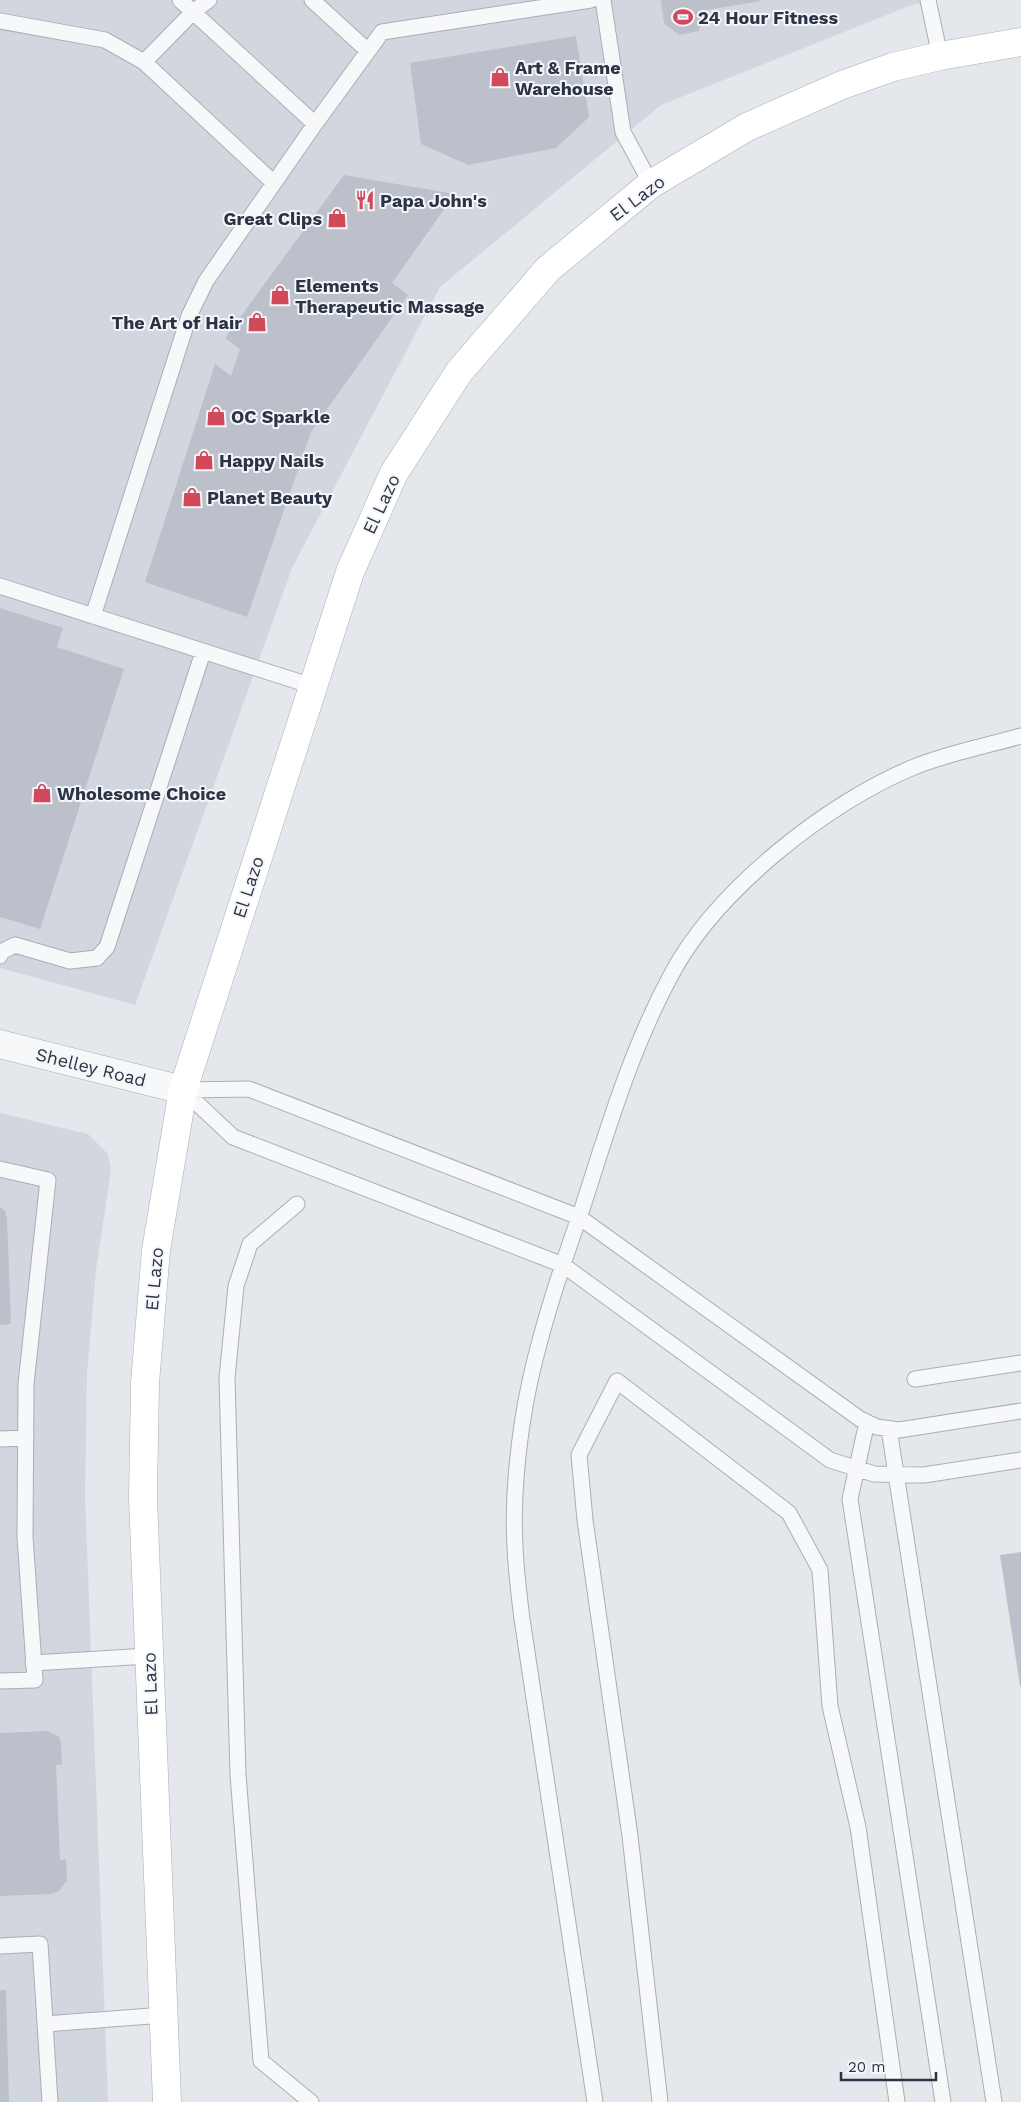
<svg xmlns="http://www.w3.org/2000/svg" width="1021" height="2102" font-family="'Work Sans',sans-serif">
  <style>
    .built { fill: #d2d6de }
    .building { fill: #bbc0ca }
    .lines { fill: none; stroke-linecap: round; stroke-linejoin: round }
    .lane-casing { stroke: #a9aeb7; stroke-width: 17 }
    .street-casing { stroke: #a9aeb7; stroke-width: 29 }
    .secondary-casing { stroke: #a9aeb7; stroke-width: 29 }
    .lane { stroke: #f7f8fa; stroke-width: 15 }
    .street { stroke: #f7f8fa; stroke-width: 28 }
    .secondary { stroke: #fff; stroke-width: 28 }
    .labels { text-anchor: middle; dominant-baseline: central; stroke-width: 4; stroke-linejoin: round; paint-order: stroke }
    .poi-label { font-size: 18px; font-weight: bold; fill: #2b3445; stroke: #f4f6f9; text-anchor: start }
    .street-label { font-size: 18px; fill: #2b3445; stroke: #f4f6f9 }
  </style>
  <rect width="100%" height="100%" fill="#e4e7ec"/>
  <path class="built" d="M0 0H930L909 6 661 105 440 287 292 568 135 1005 0 968Z
    M0 1113 88 1134 108 1154 111 1170 96 1270 87 1374 85 1495 108 2102H0Z"/>
  <path class="building" d="M661 0H761V1L706 10 699 31 679 35 664 23Z
    M576 36 589 117 556 148 468 165 421 144 410 63Z
    M344 175 455 194 392 283 408 295 311 432 247 617 145 582 215 364 231 376 240 349 225 338Z
    M0 608 63 628 57 647 124 669 40 929 0 917Z
    M0 1207 5 1211 7 1218 11 1324 0 1325Z
    M1021 1552V1686H1020L1000 1555Z
    M48 1731 59 1737 61 1743 62 1765H56L60 1860 66 1859 67 1880 59 1891 51 1894 0 1896V1733Z
    M0 1990H6L9 2102H0Z"/>
  <g class="lines">
    <defs>
      <path id="lane" d="M180 0 315 124
        M209 0 194 11 144 62 274 183
        M312 0 368 51
        M603 0 623 132 651 184
        M928 0 940 56
        M0 21 105 40 144 62
        M0 586 312 686
        M93 616 189 316 206 281 315 124 382 32 591 0
        M0 956 1 952 15 945 70 961 97 958 107 947 203 652
        M183 1090 233 1137 563 1265 830 1460 874 1474 924 1475 1021 1460
        M183 1090 249 1089 579 1217 860 1419 877 1427 899 1430 1021 1411
        M0 1169 48 1180 26 1384 25 1537 35 1680 0 1681
        M297 1204 250 1244 236 1286 227 1378 238 1775 261 2061 311 2102
        M915 1379 1021 1363
        M867 1422 850 1499 943 2102
        M889 1429 994 2102
        M0 1439 26 1438
        M33 1663 148 1656
        M0 1946 40 1944 50 2102
        M45 2024 164 2015
        M595 2102 522 1619C519 1595 516 1571 515 1547 512 1496 519 1431 530 1381 543 1322 563 1263 583 1206 608 1128 631 1050 670 977 714 892 826 803 914 767 948 753 986 746 1021 736
        M660 2102 630 1836 585 1520 579 1455 617 1381 789 1513 820 1570 830 1706 858 1827 897 2102"/>
      <path id="street" d="M0 1044 183 1090"/>
      <path id="secondary" d="M167 2102 143 1498 145 1383 156 1250 183 1090 350 572 394 473 459 372 548 269 651 184 747 127 842 85 893 67 940 56 1021 42"/>
    </defs>
    <use href="#lane" class="lane-casing"/>
    <use href="#street" class="street-casing"/>
    <use href="#secondary" class="secondary-casing"/>
    <use href="#lane" class="lane"/>
    <use href="#street" class="street"/>
    <use href="#secondary" class="secondary"/>
  </g>
  <defs>
    <symbol id="stadium-bare" viewBox="-9 -9 18 18"><path d="M0-5a6.5 5 0 1 0 0 10a6.5 5 0 1 0 0-10ZM-3.5-1.8h7v3.6h-7Z" fill="#d1495b" stroke="#f4f6f9" stroke-width="2.5" paint-order="stroke"/></symbol>
    <symbol id="shop-bare" viewBox="-9 -9 18 18"><path d="M-5-2.5h2.3a2.7 3.5 0 0 1 5.4 0H5L5.5 6h-11ZM-1.5-2.5h3a1.5 2.3 0 0 0-3 0Z" fill="#d1495b" stroke="#f4f6f9" stroke-width="2.5" paint-order="stroke"/></symbol>
    <symbol id="restaurant-bare" viewBox="-9 -9 18 18"><path d="M-5-6h1v4h1v-4h1v4h1v-4h1v5L-1.5 .5V6h-2V.5L-5-1ZM5-6V6H3V1.5H1.5Q1.5-4 5-6Z" fill="#d1495b" stroke="#f4f6f9" stroke-width="2.5" paint-order="stroke"/></symbol>
  </defs>
  <g fill-rule="evenodd">
    <use href="#stadium-bare" x="669" y="3" width="28" height="28"/>
    <use href="#shop-bare" x="486" y="63" width="28" height="28"/>
    <use href="#restaurant-bare" x="351" y="186" width="28" height="28"/>
    <use href="#shop-bare" x="323" y="204" width="28" height="28"/>
    <use href="#shop-bare" x="266" y="281" width="28" height="28"/>
    <use href="#shop-bare" x="243" y="308" width="28" height="28"/>
    <use href="#shop-bare" x="202" y="402" width="28" height="28"/>
    <use href="#shop-bare" x="190" y="446" width="28" height="28"/>
    <use href="#shop-bare" x="178" y="483" width="28" height="28"/>
    <use href="#shop-bare" x="28" y="779" width="28" height="28"/>
  </g>
  <g class="labels">
    <g class="poi-label">
      <text x="698" y="17">24 Hour Fitness</text>
      <text x="515" y="67">Art &amp; Frame<tspan x="515" dy="21">Warehouse</tspan></text>
      <text x="380" y="200">Papa John's</text>
      <text x="322" y="218" text-anchor="end">Great Clips</text>
      <text x="295" y="285">Elements<tspan x="295" dy="21">Therapeutic Massage</tspan></text>
      <text x="242" y="322" text-anchor="end">The Art of Hair</text>
      <text x="231" y="416">OC Sparkle</text>
      <text x="219" y="460">Happy Nails</text>
      <text x="207" y="497">Planet Beauty</text>
      <text x="57" y="793">Wholesome Choice</text>
    </g>
    <g class="street-label">
      <text transform="translate(637 198) rotate(-37)">El Lazo</text>
      <text transform="translate(381 504) rotate(-65)">El Lazo</text>
      <text transform="translate(248 887) rotate(-72)">El Lazo</text>
      <text transform="translate(91 1067) rotate(14)">Shelley Road</text>
      <text transform="translate(154 1279) rotate(-85)">El Lazo</text>
      <text transform="translate(150 1684) rotate(-92)">El Lazo</text>
    </g>
  </g>
  <path d="M841 2072v8h95v-8" fill="none" stroke="#2b3445" stroke-width="2.5"/>
  <text x="848" y="2072" font-size="15" fill="#2b3445" stroke="#f4f6f9" stroke-width="4" paint-order="stroke">20 m</text>
</svg>
